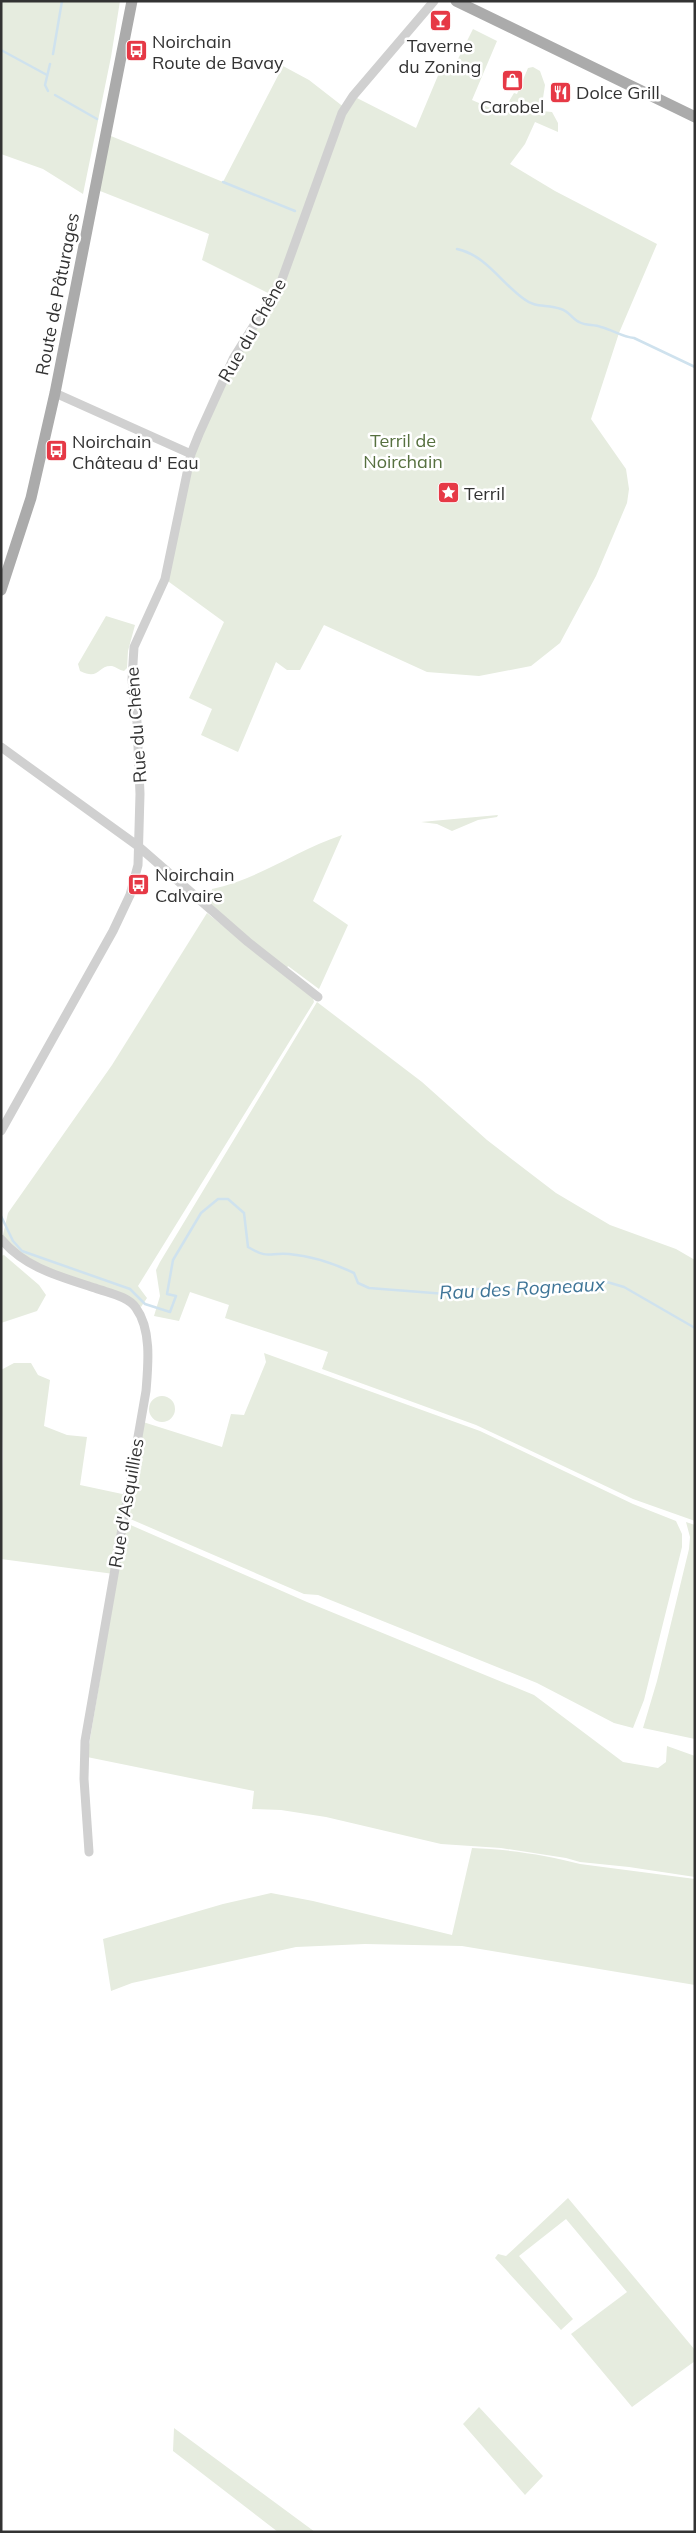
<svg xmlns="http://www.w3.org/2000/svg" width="696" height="2533" font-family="Mulish,sans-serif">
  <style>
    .green { fill: #e6ecdf }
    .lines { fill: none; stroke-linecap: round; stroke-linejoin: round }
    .stream { stroke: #cfe2ee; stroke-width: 2.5 }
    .minor { stroke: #d0d0d0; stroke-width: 9 }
    .major { stroke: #ababab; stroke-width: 11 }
    .labels { text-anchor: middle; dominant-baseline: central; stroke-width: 5; stroke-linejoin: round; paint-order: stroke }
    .poi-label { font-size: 18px; fill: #333; stroke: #fff; text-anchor: start }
    .street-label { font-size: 18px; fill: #333; stroke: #fff }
    .park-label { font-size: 18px; fill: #56703f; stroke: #fff }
    .water-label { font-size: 19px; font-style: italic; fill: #3f7597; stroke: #fff }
  </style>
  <rect width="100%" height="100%" fill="#fff"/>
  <path class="green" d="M1 1H120L111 57 83 194 43 169 1 154Z
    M473 29 497 41 472 100 502 113 514 93 517 94 528 68 533 67 540 71 545 85 541 111 552 112 558 123V132L535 122 525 144 510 164 555 191 657 244 619 333 591 419 626 469 629 489 627 503 596 576 560 643 531 666 479 676 427 672 324 625 300 670H287L276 662 238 752 201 735 212 709 189 698 224 622 165 579 191 454 209 408 274 296 202 260 209 234 95 189 106 134 223 182 283 66 309 80 345 108 353 96 416 128 442 66 453 69Z
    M106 616 135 625 128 651 127 668 124 671C119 670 116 667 112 666 97 665 100 681 80 671L78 664Z
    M498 815 497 817 478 820 452 831 437 824 421 822Z
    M342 835 313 901 348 925 319 989 288 966 285 971 209 903 212 889C259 879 297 850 342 835Z
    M207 913 313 998 314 1002 138 1286 147 1298 141 1307 133 1301 35 1263 2 1239 8 1213 112 1065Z
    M317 1002 422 1082 487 1140 556 1193 610 1225 676 1249 695 1260V1521L633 1499 476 1425 322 1369 328 1352 225 1318 229 1305 190 1292 179 1321 154 1316 160 1296 156 1270 160 1262Z
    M4 1255 39 1285 46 1295 37 1311 1 1323V1256Z
    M264 1353 480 1431 633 1504 676 1521 682 1534V1547L644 1700 633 1728 614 1723 537 1683 318 1595 304 1594 128 1518 143 1422 222 1447 231 1414 244 1415 266 1362Z
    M14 1363H31L38 1375 50 1380 44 1426 67 1435 87 1437 80 1485 127 1495 114 1574 1 1559 3 1455 1 1370Z
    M149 1409a13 13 0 1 1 26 0a13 13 0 1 1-26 0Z
    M686 1522 695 1525V1739L643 1728 657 1681 689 1549 690 1537Z
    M126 1523 307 1602 534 1695 623 1762 658 1768 666 1762 667 1746 695 1756V1877L629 1867 580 1862 566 1858 501 1848 441 1844 326 1817 281 1810 252 1809 254 1791 87 1757Z
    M472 1848C505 1849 548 1855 580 1864L695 1879V1985L462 1946 365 1944 296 1947 132 1983 111 1991 103 1939 223 1904 271 1893 313 1901 452 1935Z
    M568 2198 695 2350V2361L632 2407 571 2334 627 2292 566 2219 519 2256 573 2319 561 2330 495 2258 498 2254 506 2256Z
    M479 2407 543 2476 525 2495 463 2424Z
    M174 2428 315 2532H278L173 2451Z"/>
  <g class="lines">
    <path class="stream" d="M1 50 47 75
      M53 54 62 1
      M48 91 45 85 50 64
      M55 95 97 119
      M223 182 295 211
      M457 249C486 255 501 283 524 299 535 308 547 304 561 309 569 311 572 319 579 322 586 326 594 324 601 327 613 330 622 337 634 338L695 367
      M1 1216 13 1241 22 1251 130 1289 145 1304 170 1312 176 1296 167 1294 173 1260 201 1213 218 1199H228L244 1213 248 1247C270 1260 269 1252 289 1254 312 1256 335 1264 354 1273L358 1283 369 1288 459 1295 475 1289H520L607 1282 624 1287 695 1328"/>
    <path class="minor" d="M55 393 191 454
      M1 747 138 846 248 942 318 997
      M1 1131 113 931 130 895 138 865 140 794 137 722 132 680 134 647 165 579 191 454 199 434 233 359 281 282 342 113 353 96 434 1
      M1 1239C25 1268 61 1277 95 1288 108 1293 128 1296 136 1308 152 1330 148 1366 146 1391L85 1741 84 1779 89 1852"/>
    <path class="major" d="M456 1 695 117
      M1 590 31 498 55 393 132 1"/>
  </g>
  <defs>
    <symbol id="bar-square" viewBox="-11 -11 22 22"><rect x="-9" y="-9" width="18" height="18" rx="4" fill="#e63946" stroke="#fff"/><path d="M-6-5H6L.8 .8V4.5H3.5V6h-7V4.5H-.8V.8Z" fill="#fff"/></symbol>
    <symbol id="bus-square" viewBox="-11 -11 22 22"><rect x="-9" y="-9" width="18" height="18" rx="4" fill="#e63946" stroke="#fff"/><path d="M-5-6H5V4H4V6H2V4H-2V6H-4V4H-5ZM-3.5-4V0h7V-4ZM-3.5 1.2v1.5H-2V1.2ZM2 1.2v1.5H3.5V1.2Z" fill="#fff"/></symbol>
    <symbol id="shop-square" viewBox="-11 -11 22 22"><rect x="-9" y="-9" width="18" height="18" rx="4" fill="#e63946" stroke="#fff"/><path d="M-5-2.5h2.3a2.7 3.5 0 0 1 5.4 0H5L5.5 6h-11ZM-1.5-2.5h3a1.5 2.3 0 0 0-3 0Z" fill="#fff"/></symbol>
    <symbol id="restaurant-square" viewBox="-11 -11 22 22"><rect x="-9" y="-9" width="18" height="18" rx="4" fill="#e63946" stroke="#fff"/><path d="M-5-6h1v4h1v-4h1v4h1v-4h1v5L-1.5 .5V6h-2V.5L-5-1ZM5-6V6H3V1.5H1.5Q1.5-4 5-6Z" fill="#fff"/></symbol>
    <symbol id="sight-square" viewBox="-11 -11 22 22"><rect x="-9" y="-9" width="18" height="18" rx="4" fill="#e63946" stroke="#fff"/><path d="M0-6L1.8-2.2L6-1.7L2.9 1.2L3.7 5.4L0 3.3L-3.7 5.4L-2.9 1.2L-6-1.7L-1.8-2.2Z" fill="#fff"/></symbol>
  </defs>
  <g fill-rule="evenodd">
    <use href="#bar-square" x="428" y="8" width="25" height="25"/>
    <use href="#bus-square" x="124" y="38" width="25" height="25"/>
    <use href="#shop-square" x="500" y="68" width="25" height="25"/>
    <use href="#restaurant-square" x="548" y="80" width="25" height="25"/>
    <use href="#bus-square" x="44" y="438" width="25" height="25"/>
    <use href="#sight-square" x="436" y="480" width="25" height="25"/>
    <use href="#bus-square" x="126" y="872" width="25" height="25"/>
  </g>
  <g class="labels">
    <g class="poi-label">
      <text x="152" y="41">Noirchain<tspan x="152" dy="21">Route de Bavay</tspan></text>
      <text x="440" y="45" text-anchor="middle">Taverne<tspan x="440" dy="21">du Zoning</tspan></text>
      <text x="576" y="92">Dolce Grill</text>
      <text x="512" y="106" text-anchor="middle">Carobel</text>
      <text x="72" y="441">Noirchain<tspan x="72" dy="21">Château d' Eau</tspan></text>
      <text x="464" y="493">Terril</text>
      <text x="155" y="874">Noirchain<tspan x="155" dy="21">Calvaire</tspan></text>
    </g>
    <g class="street-label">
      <text transform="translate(57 294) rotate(-79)">Route de Pâturages</text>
      <text transform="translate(252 330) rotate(-60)">Rue du Chêne</text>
      <text transform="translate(136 725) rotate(-94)">Rue du Chêne</text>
      <text transform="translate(126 1503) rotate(-80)">Rue d'Asquillies</text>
    </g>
    <g class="park-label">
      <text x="403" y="440">Terril de<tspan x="403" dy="21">Noirchain</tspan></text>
    </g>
    <g class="water-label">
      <text transform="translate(522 1288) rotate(-3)">Rau des Rogneaux</text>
    </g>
  </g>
  <rect width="696" height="2533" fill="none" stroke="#333333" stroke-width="5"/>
</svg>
